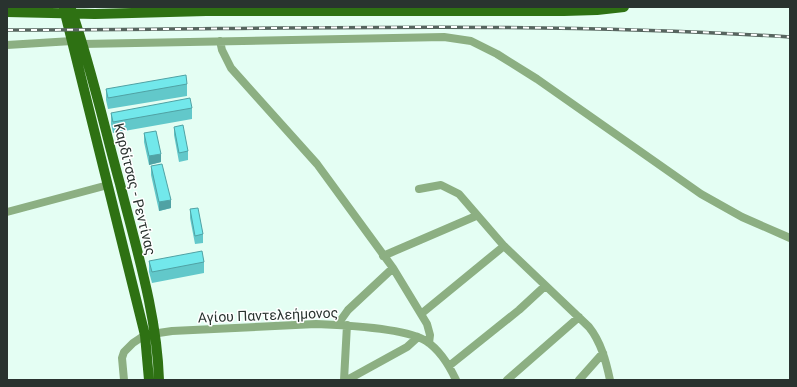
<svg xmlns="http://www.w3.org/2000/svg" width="797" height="387" font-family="Roboto,sans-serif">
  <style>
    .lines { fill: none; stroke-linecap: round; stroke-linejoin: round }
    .minor { stroke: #8caf82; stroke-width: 8 }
    .major { stroke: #2e7113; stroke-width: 10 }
    .rail-casing { stroke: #57655f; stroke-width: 3.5 }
    .rail { stroke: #fff; stroke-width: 2; stroke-dasharray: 6; stroke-linecap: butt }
    .wall { fill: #62c8ca }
    .shaded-wall { fill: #50a2a4 }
    .building { fill: #72e8eb; stroke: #50a2a4 }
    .labels { text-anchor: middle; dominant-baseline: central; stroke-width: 3; stroke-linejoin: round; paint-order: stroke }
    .street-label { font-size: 14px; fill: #29332f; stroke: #fff }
  </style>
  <rect width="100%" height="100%" fill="#e4fef3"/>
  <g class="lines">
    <path class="minor" d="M220 41 222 50 231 68 317 164 393 268 427 324 430 335 429 343
      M82 44 444 37 471 41 497 54 537 79 701 194 742 217 790 238
      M7 45 72 41
      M419 189 441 185 459 194 504 246 589 327C601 342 606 361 610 380
      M7 212 108 185
      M383 256 476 216
      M421 314 504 246
      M338 324 348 310 393 268
      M449 366 519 310 545 286
      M124 380 122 358 124 352 133 343 145 335 172 331 316 324C342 325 406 328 426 341 440 350 449 365 456 380
      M344 380 347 325
      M347 380 407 347 418 337
      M507 380 579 317
      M579 380 603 353"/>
    <path class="major" d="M64 9 145 335 149 380
      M71 9C91 66 104 126 120 184 136 248 157 314 159 380
      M7 12 95 14 206 11H564L597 10 624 7"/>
    <defs>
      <path id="rail" d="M7 30C268 30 529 20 790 37"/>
    </defs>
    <use href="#rail" class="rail-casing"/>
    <use href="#rail" class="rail"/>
  </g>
  <path class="wall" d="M187 84V96L108 109 106 100V89Z
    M192 108V119L113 133 111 124V113Z
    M174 127 188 151V160L179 162 174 135Z
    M144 133 161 162 149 165 144 142Z
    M151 166 171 208 159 211 151 175Z
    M190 209 203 234V243L195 244 190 218Z
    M149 261 204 262V273L152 283 149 272Z"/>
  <path class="shaded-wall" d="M161 154V162L149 165V156Z
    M171 200V208L159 211V202Z"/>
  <path class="building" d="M186 75 187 84 108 98 106 89Z
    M190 98 192 108 113 122 111 113Z
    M183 125 188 151 179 153 174 127Z
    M156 131 161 154 149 156 144 133Z
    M162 164 171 200 159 202 151 166Z
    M198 208 203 234 195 236 190 209Z
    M202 251 204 262 152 272 149 261Z"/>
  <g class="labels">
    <g class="street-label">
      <text transform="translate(135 189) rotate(76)">Καρδίτσας - Ρεντίνας</text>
      <text transform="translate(268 315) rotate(-2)">Αγίου Παντελεήμονος</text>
    </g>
  </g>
  <rect width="797" height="387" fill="none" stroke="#29332f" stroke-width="16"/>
</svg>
